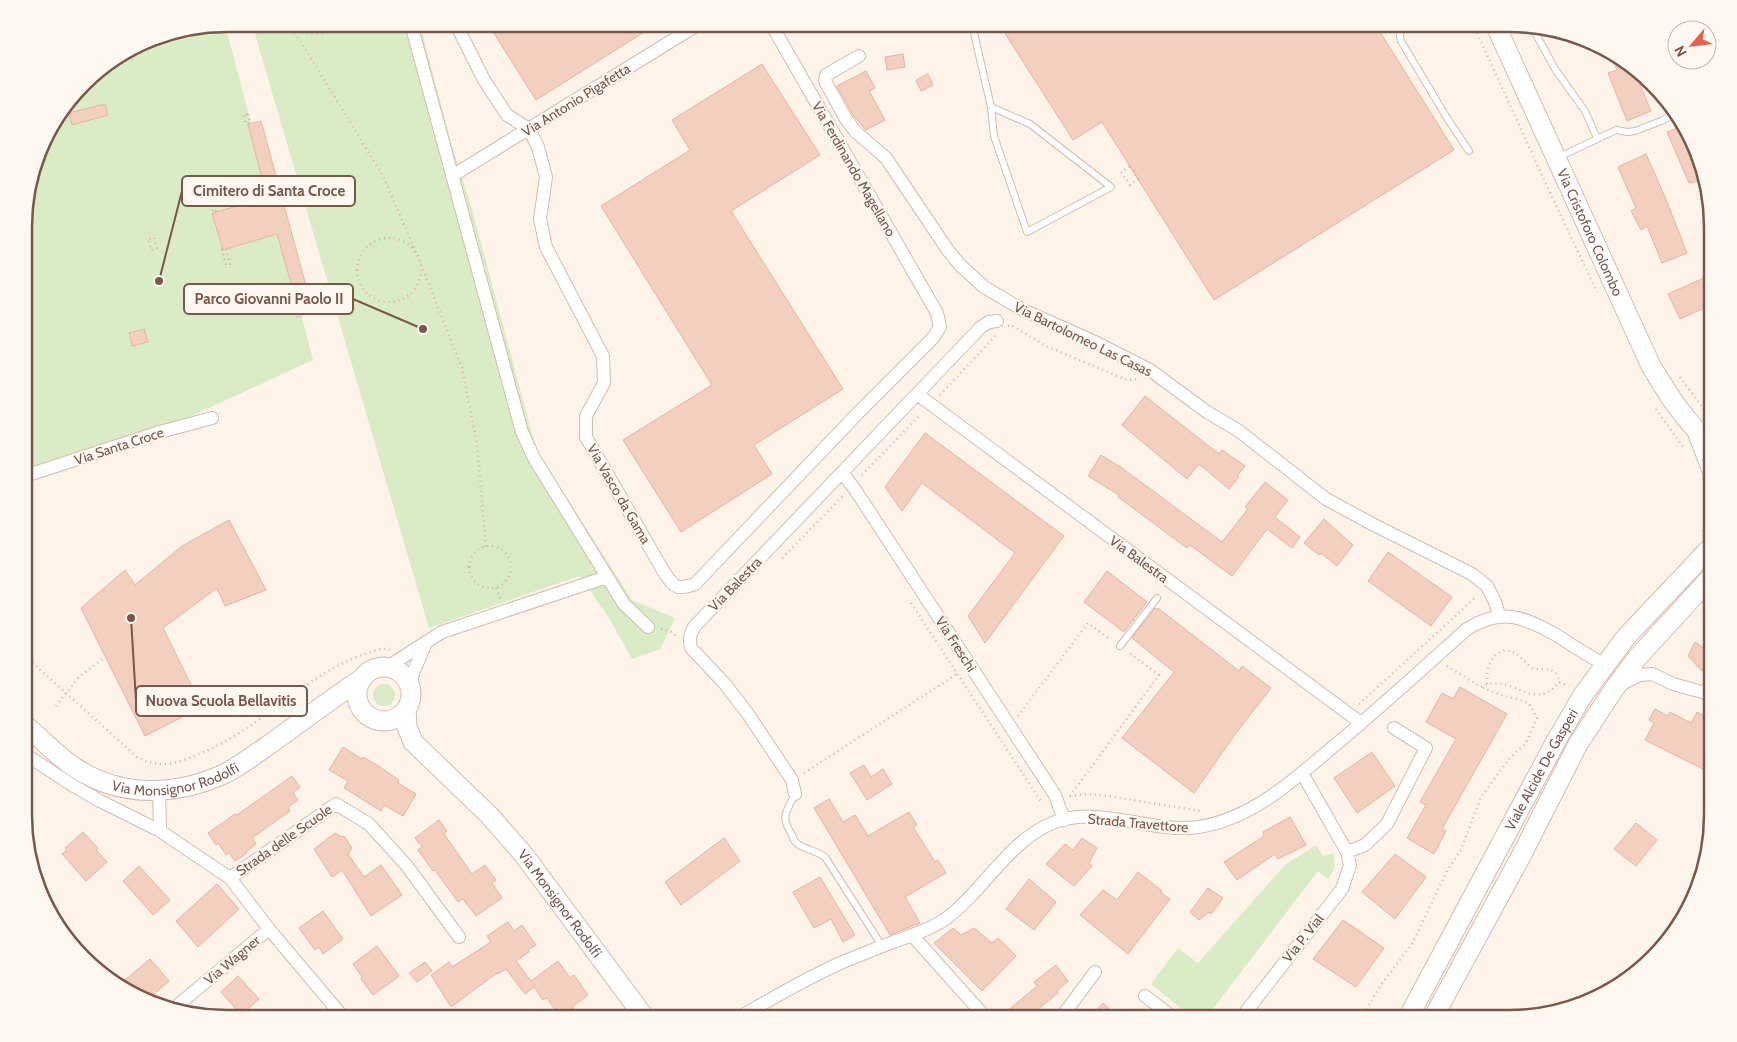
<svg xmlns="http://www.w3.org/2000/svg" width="1737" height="1042" font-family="Cabin,sans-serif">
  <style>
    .green { fill: #d9ecc6 }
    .building { fill: #f3cfbf; stroke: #e7b49f }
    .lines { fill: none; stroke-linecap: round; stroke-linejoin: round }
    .lane-casing { stroke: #d3bcb0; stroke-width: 8 }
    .street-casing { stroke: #d3bcb0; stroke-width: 14 }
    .secondary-casing { stroke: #d6bbad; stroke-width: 21 }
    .path { stroke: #d9b2a2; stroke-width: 2.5; stroke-dasharray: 1 4; stroke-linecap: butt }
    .lane { stroke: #fff; stroke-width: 6 }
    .street { stroke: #fff; stroke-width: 12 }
    .secondary { stroke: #fff; stroke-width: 19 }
    .labels { text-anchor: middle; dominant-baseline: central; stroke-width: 4; stroke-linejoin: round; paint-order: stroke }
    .street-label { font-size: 14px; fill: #79574b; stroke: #fff8f0 }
    .rim { fill: none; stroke: #79574b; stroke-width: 2.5 }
    .leader { fill: none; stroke: #79574b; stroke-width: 2 }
    .callout-dot { fill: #79574b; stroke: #fff8f0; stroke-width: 2 }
    .callout { fill: #fff8f0; stroke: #79574b; stroke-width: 2 }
    .callout-label { font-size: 15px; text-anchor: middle; font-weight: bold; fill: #79574b }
  </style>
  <rect width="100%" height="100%" fill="#fdf3e9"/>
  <path class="green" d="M225 24 313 360 163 429 25 473V202L45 137 93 75 150 39Z
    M252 24H420L452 146 472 209 536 449 632 600 675 618 660 649 632 659 609 618 580 576 429 628Z
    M373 695a11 11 0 1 1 22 0a11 11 0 1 1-22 0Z
    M1316 845 1323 856 1334 853 1335 867 1328 879 1318 871 1206 1018H1193L1151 984 1178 948 1198 963 1285 865Z"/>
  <path class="building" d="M488 24H657L536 100Z
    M999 24H1375L1454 150 1214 300 1102 122 1073 140Z
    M1609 50 1633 68 1651 111 1627 121 1608 73 1617 70Z
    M903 54 905 67 887 70 885 57Z
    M762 64 820 155 731 211 843 389 754 445 772 474 681 532 623 440 712 385 601 206 690 150 672 120Z
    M866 71 875 88 869 91 885 120 866 130 853 115 837 86Z
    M928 74 933 85 921 91 916 80Z
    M105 104 108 115 72 125 69 113Z
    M261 121 311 304 298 308 277 234 223 250 212 213 267 198 248 124Z
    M1685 125 1702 180 1689 183 1667 132Z
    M1646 154 1665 197 1687 253 1662 263 1647 226 1641 230 1631 211 1636 208 1618 167Z
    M1706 277 1713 292V304L1680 319 1668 294Z
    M144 329 148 342 132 346 129 333Z
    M1145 396 1219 454 1222 450 1245 466 1237 476 1239 477 1229 489 1199 464 1187 479 1122 425Z
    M925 433 1064 536 985 643 968 616 1015 553 922 483 902 511 885 487Z
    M1101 455 1122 468 1222 542 1248 509 1245 507 1265 482 1288 500 1275 517 1300 537 1292 548 1267 529 1232 576 1190 545 1187 548 1118 497 1119 495 1088 476Z
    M1324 519 1353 545 1337 566 1321 553 1319 555 1304 543Z
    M229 520 266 590 225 606 217 588 163 628 202 707 145 736 81 608 125 570 135 585 182 546Z
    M1388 552 1452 597 1431 626 1368 581Z
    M1107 571 1147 602 1124 632 1084 602Z
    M1155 608 1157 610 1158 608 1239 671 1242 666 1271 688 1236 733 1194 793 1122 738 1174 672 1132 638Z
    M1695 642 1713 654V677L1701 670 1688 656Z
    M1460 687 1507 714 1442 829 1446 831 1434 854 1407 838 1426 805 1420 802 1456 739 1426 722 1442 693 1453 699Z
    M1655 709 1668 716 1670 712 1691 723 1697 712 1713 720V774L1645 740 1654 723 1649 720Z
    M343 747 362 759 363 757 377 765 399 780 398 783 416 794 403 816 384 805 381 811 344 788 348 781 329 770Z
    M1372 752 1395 786 1357 813 1334 778Z
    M864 765 871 777 883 769 892 784 867 800 850 773Z
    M292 776 300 787 293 793 298 800 288 807 290 811 252 838 256 844 246 852 247 853 235 861 229 853 226 855 218 843 216 845 208 833 235 814 237 815Z
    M829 799 843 822 855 815 868 836 909 812 917 825 913 827 935 862 938 860 946 873 905 897 920 923 890 935 814 808Z
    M1290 817 1306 845 1278 859 1275 854 1237 880 1224 862 1264 836 1263 832Z
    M439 820 447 831 444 834 472 874 485 865 496 880 492 883 502 898 476 916 463 899 458 902 435 870 433 871 418 850 422 847 415 838Z
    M1636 823 1657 840 1636 866 1614 849Z
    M83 832 98 848 96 850 107 862 86 881 62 854 67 850 65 848Z
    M335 833 342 837 344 836 352 848 348 854 364 877 381 865 402 895 371 916 342 870 332 877 314 849Z
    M724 838 740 861 681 905 665 882Z
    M1082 838 1097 848 1089 863 1092 866 1074 886 1046 864 1065 844 1073 850Z
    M1395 854 1426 877 1395 919 1362 892Z
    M139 866 170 900 153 915 123 881Z
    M1138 872 1162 891 1160 892 1170 899 1128 954 1080 915 1103 890 1117 900Z
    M820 877 855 935 843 942 831 919 814 928 793 892Z
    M1029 879 1056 902 1034 930 1006 909Z
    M217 884 239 909 198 947 176 921Z
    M1208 888 1223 898 1211 914 1209 912 1199 920 1190 912Z
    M323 911 343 939 323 954 319 947 315 950 299 928Z
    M1343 920 1384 948 1356 987 1313 959Z
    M508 922 514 931 522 925 536 945 528 950 529 952 516 961 531 981 558 961 570 978 574 975 588 995 572 1007 574 1009 561 1018 547 998 543 1000 534 987 525 994 506 969 498 974 497 973 451 1007 431 975 449 962 452 967 491 942 487 936Z
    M953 928 961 935 974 928 992 943 998 938 1016 956 982 991 934 943Z
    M377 946 399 976 373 995 361 979 362 977 353 964Z
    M150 959 169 981 147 1000 126 991 119 985Z
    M425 962 432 971 417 982 409 973Z
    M1056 965 1068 981 1057 991 1058 993 1027 1018H999L1037 986 1034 982Z
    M238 976 259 999 241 1015 221 992Z
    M1103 1003 1119 1018H1090Z"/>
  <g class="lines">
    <defs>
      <path id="lane" d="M972 24 991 107 994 136 1027 232 1111 187 1030 124 991 107
        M1398 24 1401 41 1447 118 1469 151
        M1532 27 1555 69 1585 111 1597 138
        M1559 157 1616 130 1628 132 1635 131 1661 121 1676 113
        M1120 646 1157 598
        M795 794C786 813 780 816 792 835 793 839 796 843 799 845 808 850 817 851 825 857L882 946"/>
      <path id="street" d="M411 24 522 432 534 458 624 604 648 627
        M456 24 484 80 507 115 529 129 538 147 546 177 540 219 546 247 603 356 604 383 586 416V437L664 572C675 588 676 590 695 584L858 413 933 338 940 327 937 313 771 24
        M859 56 826 75 825 81 846 119 856 132 886 158 947 249 960 265 984 287 1023 310 1097 343 1150 370 1207 412 1239 431 1326 499 1374 525 1472 574 1487 586 1496 604 1499 616
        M452 176 699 24
        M917 394 981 327 989 322 997 321
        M842 472 856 491 1055 795 1064 820
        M25 476 160 432 212 418
        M386 668 442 632 607 577
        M1620 685 1640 675 1652 674 1673 684 1713 695
        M410 687 413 673 426 643
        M25 754 72 785 100 801 160 831 230 878 269 929 344 1018
        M159 791 160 831
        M795 794 792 780 748 714 725 684 691 648C689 639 690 635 694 627L917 394 1361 723
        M1347 852 1365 845 1387 824 1426 748 1394 728
        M230 878 336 804 369 824 407 866 459 937
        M912 935 986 1018
        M1145 996 1174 1018
        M172 1010 269 929
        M738 1018C773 998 808 977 845 961 861 955 877 948 893 942 910 936 929 930 944 920 983 892 1006 844 1050 824 1097 803 1150 834 1199 827 1252 819 1295 779 1334 746 1380 708 1423 668 1467 629 1502 607 1525 617 1558 636 1573 646 1589 656 1605 665
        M1061 1018 1095 972
        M1241 1018 1342 889 1350 865 1347 852 1302 773"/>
      <g id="secondary">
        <path id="s1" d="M1495 24 1651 366C1669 396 1686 423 1713 446"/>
        <path d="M1698 434 1713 473"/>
        <circle cx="384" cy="694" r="27"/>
        <path id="s2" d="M406 710 407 727 413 742 489 815 524 855 645 1018"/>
        <path id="s3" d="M25 725C42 739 58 757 77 769 123 798 177 796 226 773 241 765 256 754 270 744 301 722 331 699 363 678"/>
        <path id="s4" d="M1408 1018 1556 741 1583 695 1626 637 1713 545"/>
        <path d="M1433 1018 1520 858 1578 744 1614 689 1638 657 1713 575"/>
      </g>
    </defs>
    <use href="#lane" class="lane-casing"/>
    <use href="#street" class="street-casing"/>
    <use href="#secondary" class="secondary-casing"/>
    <path class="path" d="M290 24 383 176 418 257 462 368 477 444 486 547
      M1375 24 1377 27 1381 24
      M1473 24 1546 184 1597 292
      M293 26C308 36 327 38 339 24
      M248 114 250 122 246 124 243 115Z
      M1130 166 1138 179 1130 185 1121 172Z
      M212 196 216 211 213 212 209 197Z
      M154 238 157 248 151 250 148 239Z
      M357 270a32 32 0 1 1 64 0a32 32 0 1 1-64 0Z
      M226 249 230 264 226 265 222 250Z
      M300 308 303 316 298 318 296 309Z
      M1008 326 1011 325 1046 346 1127 380 1138 379
      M1680 377 1705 411
      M940 395 996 335
      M1656 409 1683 447
      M862 475 921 414
      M1703 531 1707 507V490
      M469 567a21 21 0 1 1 42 0a21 21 0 1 1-42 0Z
      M782 558 843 496
      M496 588 501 599
      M911 603 1042 803
      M661 629 670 631 676 636
      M25 656 137 757C145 761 153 764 162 764 175 764 187 759 199 754 260 730 305 673 368 653 375 651 383 647 390 650
      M1447 666 1481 687C1512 671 1534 715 1559 682L1569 686
      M1487 684C1487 668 1489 656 1505 650L1516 653 1531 668C1543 671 1557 665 1559 682
      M1359 704 1477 596
      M56 706 79 677 104 658
      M1018 716 1088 623 1111 640
      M804 773 957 674
      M1070 796 1159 675 1128 652
      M1070 796 1088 794 1108 796 1200 811
      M1361 1018 1381 985 1412 944 1447 871 1461 850 1481 797 1509 759 1526 743 1537 718 1529 704 1524 701 1501 695 1481 687"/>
    <use href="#lane" class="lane"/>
    <use href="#street" class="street"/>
    <use href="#secondary" class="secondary"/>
  </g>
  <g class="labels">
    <g class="street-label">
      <text transform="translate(576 100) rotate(-32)">Via Antonio Pigafetta</text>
      <text transform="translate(854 169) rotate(60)">Via Ferdinando Magellano</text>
      <text stroke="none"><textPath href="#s1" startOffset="229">Via Cristoforo Colombo</textPath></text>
      <text transform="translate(1083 339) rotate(26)">Via Bartolomeo Las Casas</text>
      <text transform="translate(119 446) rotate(-18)">Via Santa Croce</text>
      <text transform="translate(619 494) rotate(60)">Via Vasco da Gama</text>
      <text transform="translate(1139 559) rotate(36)">Via Balestra</text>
      <text transform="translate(735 584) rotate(-46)">Via Balestra</text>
      <text transform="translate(956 644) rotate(57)">Via Freschi</text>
      <text stroke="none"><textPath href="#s4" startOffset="282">Viale Alcide De Gasperi</textPath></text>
      <text stroke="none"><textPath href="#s3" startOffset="172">Via Monsignor Rodolfi</textPath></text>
      <text transform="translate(1138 823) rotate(5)">Strada Travettore</text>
      <text transform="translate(284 840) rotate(-35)">Strada delle Scuole</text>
      <text stroke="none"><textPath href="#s2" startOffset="252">Via Monsignor Rodolfi</textPath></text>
      <text transform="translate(1303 938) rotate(-52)">Via P. Vial</text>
      <text transform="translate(232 960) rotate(-40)">Via Wagner</text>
    </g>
  </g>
  <path d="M0 0H1737V1042H0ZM227 32H1509A195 195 0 0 1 1704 227V815A195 195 0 0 1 1509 1010H227A195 195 0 0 1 32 815V227A195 195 0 0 1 227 32Z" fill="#fff8f0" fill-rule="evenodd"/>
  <path class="rim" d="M227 32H1509A195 195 0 0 1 1704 227V815A195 195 0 0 1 1509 1010H227A195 195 0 0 1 32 815V227A195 195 0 0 1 227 32Z"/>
  <path class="leader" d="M159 281L182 191M423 329L353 299M131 618L136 701"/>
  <g class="callout-dot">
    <circle cx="159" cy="281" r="5"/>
    <circle cx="423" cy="329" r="5"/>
    <circle cx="131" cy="618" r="5"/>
  </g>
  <g class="callout">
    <rect x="182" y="176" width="173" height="30" rx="5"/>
    <rect x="184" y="284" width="169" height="30" rx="5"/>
    <rect x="136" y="686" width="171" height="30" rx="5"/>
  </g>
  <g class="callout-label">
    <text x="269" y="196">Cimitero di Santa Croce</text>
    <text x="269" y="304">Parco Giovanni Paolo II</text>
    <text x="221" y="706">Nuova Scuola Bellavitis</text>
  </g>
  <g transform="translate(1692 45) rotate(242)"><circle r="24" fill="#fff8f0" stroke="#c9b8ae"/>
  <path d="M0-4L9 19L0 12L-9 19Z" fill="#ea5f4b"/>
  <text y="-8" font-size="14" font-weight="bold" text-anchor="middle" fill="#79574b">N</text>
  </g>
</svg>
